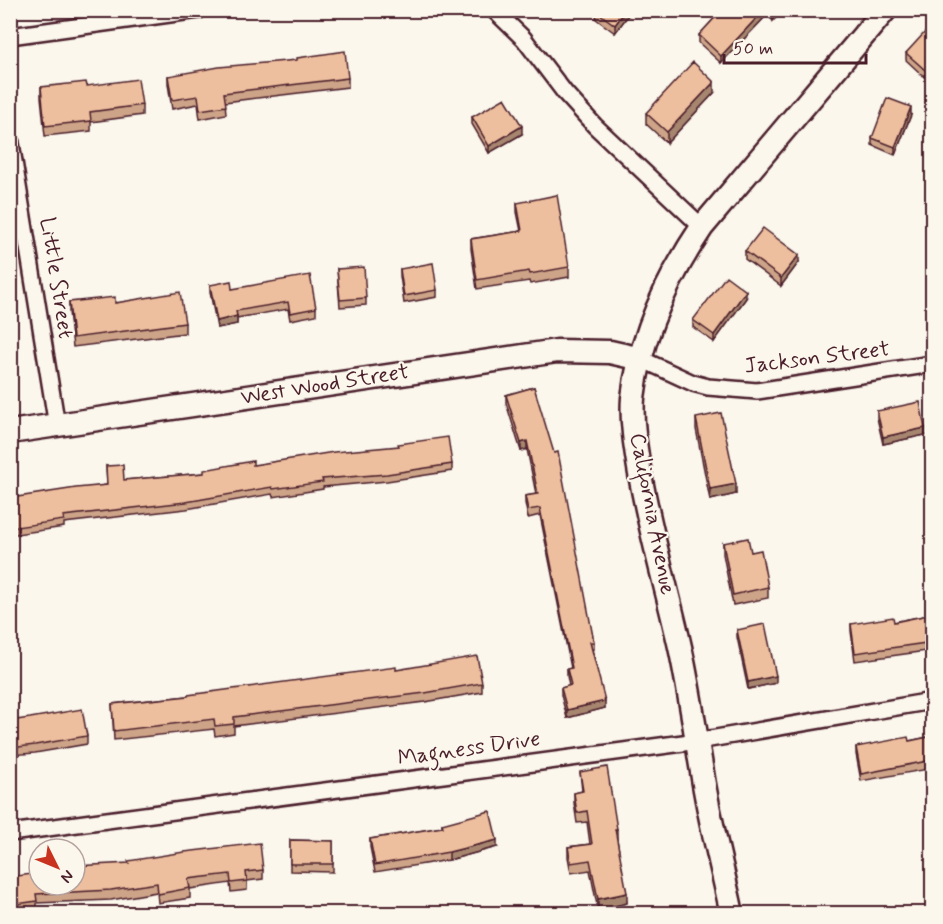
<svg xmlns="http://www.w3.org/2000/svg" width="943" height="924" font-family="Mynerve,sans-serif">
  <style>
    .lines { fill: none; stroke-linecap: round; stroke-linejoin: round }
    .street-casing { stroke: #4a1f2b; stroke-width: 20 }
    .secondary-casing { stroke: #4a1f2b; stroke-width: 27 }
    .street { stroke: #fbf7ec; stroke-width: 15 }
    .secondary { stroke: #fbf7ec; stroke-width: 22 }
    .wall { fill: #cda488; stroke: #4a1f2b; stroke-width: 1.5 }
    .shaded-wall { fill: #a7866f; stroke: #4a1f2b; stroke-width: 1.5 }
    .building { fill: #eebf9e; stroke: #4a1f2b; stroke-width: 1.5 }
    .labels { text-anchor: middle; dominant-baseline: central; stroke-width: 4.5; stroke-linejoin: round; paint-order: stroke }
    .street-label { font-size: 22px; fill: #4a1f2b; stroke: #fbf7ec }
  </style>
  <rect width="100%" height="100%" fill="#fbf7ec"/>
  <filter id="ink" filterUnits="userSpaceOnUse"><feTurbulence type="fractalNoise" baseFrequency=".0167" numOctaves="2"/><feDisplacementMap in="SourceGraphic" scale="12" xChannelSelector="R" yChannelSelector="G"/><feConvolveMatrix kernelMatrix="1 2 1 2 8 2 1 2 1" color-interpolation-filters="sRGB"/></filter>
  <g filter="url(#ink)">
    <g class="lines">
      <defs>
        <path id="street" d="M494 10 524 39 565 93 595 126 702 227
          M10 36 199 10
          M10 137 57 426
          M641 359 693 383 708 387 757 391 932 364
          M10 833 698 741 932 701"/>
        <path id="secondary" d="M10 432 557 351 610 352 641 359
          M732 914C722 866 709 819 702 772 695 730 689 688 680 647 667 589 650 532 640 474 636 450 631 422 633 398 640 336 668 278 702 227L885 10"/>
      </defs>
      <use href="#street" class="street-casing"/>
      <use href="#secondary" class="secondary-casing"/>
      <use href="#street" class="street"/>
      <use href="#secondary" class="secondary"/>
    </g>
    <path class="wall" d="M597 10H632L615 33 596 19Z
      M722 10H783L773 21 767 15 721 63 699 43V35Z
      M933 35V85L906 60V53Z
      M168 76 348 78V87L225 102 226 114 200 119 198 104 172 109 168 84Z
      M87 86 142 105V115L91 122V131L45 136 41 97V87Z
      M714 93 667 143 646 124V113Z
      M911 115 895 155 872 145V138Z
      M472 117 522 134 489 153 472 124Z
      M517 203 569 267V277L530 284 529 281 477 289 471 249V239L521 231 517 212Z
      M745 251 799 262 781 286 745 259Z
      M337 269 366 298V305L340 307Z
      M400 269 437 290V297L404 303 400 276Z
      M210 285 232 289 316 308V315L290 320 288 309 237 318V324L217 328 210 292Z
      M746 298 714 342 693 327V320Z
      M69 302 115 303 185 323V333L73 347 69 312Z
      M534 387 594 642V649H592L605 708 567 718 561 695V688L569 686 567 676V669L571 668 540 515 528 518 525 503V496L536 494 527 449 521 451 506 403V395Z
      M877 411 925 435 883 444 877 418Z
      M696 418 736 494 710 500 696 429Z
      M452 464V471L387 481 323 487V489L273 497 272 494 186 509 64 523V527L10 535V499L107 485 106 466 124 480 204 473 253 465Z
      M723 543 768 587V598L733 605 723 554Z
      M933 614V650L855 661 851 631V624L894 622Z
      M737 630 776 683 748 689 737 637Z
      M396 670 482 683V692L425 702 234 726V733L215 736 214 729 114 740 112 704 188 696Z
      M10 721 87 736V744L35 753 10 755Z
      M933 736V772L929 773 928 769 861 781 856 754V747L909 741Z
      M580 772 617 829V839L627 903 598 910 590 870 571 873 568 857V847L590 844 587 822 577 823 574 803V793L582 791Z
      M442 824 497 847 449 860 375 872 370 847V839L442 827Z
      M290 840 333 841V872L290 871Z
      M263 870V879L247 881V890L231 892 230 883 190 889V898L158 903 157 892 111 900 37 903V911L20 914H10V877Z"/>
    <path class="shaded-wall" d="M626 10H632L615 33V25Z
      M764 10H767V15L721 63V56Z
      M776 10H783L773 21V14Z
      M714 82V93L667 143V132Z
      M911 107V115L895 155V147Z
      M522 126V134L489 153V146Z
      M799 255V262L781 286V278Z
      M746 291V298L714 342V335Z
      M237 316V324L217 328V321Z
      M925 428V435L883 444V437Z
      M527 441V449L521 451V443Z
      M736 484V494L710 500V489Z
      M776 676V683L748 689V682Z
      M605 701V708L567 718V710Z
      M497 840V847L449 860V852Z
      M627 893V903L598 910V899Z"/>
    <path class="building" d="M597 10H626L615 25 596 11Z
      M722 10H764L721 56 699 35Z
      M927 30 933 35V77L906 53Z
      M345 51 348 78 224 93 226 106 200 110 198 96 172 100 168 76 219 67 297 60V58Z
      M693 62 714 82 667 132 646 113Z
      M138 79 142 105 90 112 91 121 45 126 41 87 86 82 87 86Z
      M505 98 522 126 489 146 472 117Z
      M887 98 911 107 895 147 872 138Z
      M557 195 569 267 530 274 529 271 477 280 471 239 522 231 517 203Z
      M763 228 799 255 781 278 745 251Z
      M433 263 437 290 404 296 400 269Z
      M364 267 366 298 340 300 337 269Z
      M310 275 316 308 290 313 288 302 236 311 237 316 217 321 210 285 231 281 232 289Z
      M726 276 746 291 714 335 693 320Z
      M180 292 185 323 73 338 69 302 115 297V303Z
      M534 387 554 453 558 452 594 642H590L605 701 567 710 561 688 571 685 567 669 572 668 540 508 528 510 525 496 538 494 527 441 521 443 506 395Z
      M920 402 925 428 883 437 877 411Z
      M721 413 736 484 710 489 696 418Z
      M448 437 452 464 387 474 322 479 323 482 273 489 272 487 186 502 63 516 64 520 10 528 11 498 76 488 107 485 106 466 123 465 124 480 204 473V470L253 461V465L334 452 399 446 398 444Z
      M748 538 751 552 761 550 768 587 733 595 723 543Z
      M933 614V642L855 653 851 624 893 617 894 622Z
      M765 624 776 676 748 682 737 630Z
      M477 656 482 683 425 693 234 717V724L215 726 214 719 114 731 112 704 188 696V695L396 667V670Z
      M82 709 87 736 35 745 10 748V721L30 718Z
      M933 736V765L929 766 928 761 861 774 856 747 908 737 909 741Z
      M607 767 617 829H615L627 893 598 899 590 860 571 863 568 847 592 844 587 811 577 813 574 793 583 791 580 772Z
      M490 811 497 840 449 852 375 865 370 839 443 827 442 824Z
      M290 840 333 841V864H290Z
      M260 843 263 870 246 872 247 881 231 883 230 874 188 879 190 888 158 894 157 883 111 890 36 894 37 901 10 905V877L39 873V885H75V866L129 863 128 861 184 852Z"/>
  </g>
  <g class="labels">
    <g class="street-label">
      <text transform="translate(56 278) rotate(81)">Little Street</text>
      <text transform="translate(817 358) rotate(-7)">Jackson Street</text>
      <text transform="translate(325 385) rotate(-9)">West Wood Street</text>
      <text transform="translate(652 514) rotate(79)">California Avenue</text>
      <text transform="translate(469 749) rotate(-8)">Magness Drive</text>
    </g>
  </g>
  <rect width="943" height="924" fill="none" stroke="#fbf7ec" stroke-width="36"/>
  <rect x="18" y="18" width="907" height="888" fill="none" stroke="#4a1f2b" stroke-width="2" filter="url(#ink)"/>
  <g transform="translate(57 867) rotate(133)"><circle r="28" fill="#fbf7ec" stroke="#b4a19f" stroke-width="1.5"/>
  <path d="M0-4.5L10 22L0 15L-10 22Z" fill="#c8321e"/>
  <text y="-9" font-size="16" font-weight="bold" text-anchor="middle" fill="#4a1f2b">N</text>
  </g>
  <path d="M724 54v9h142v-9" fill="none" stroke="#4a1f2b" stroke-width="3"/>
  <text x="733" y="54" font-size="18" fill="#4a1f2b" stroke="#fbf7ec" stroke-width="4.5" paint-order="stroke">50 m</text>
</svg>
